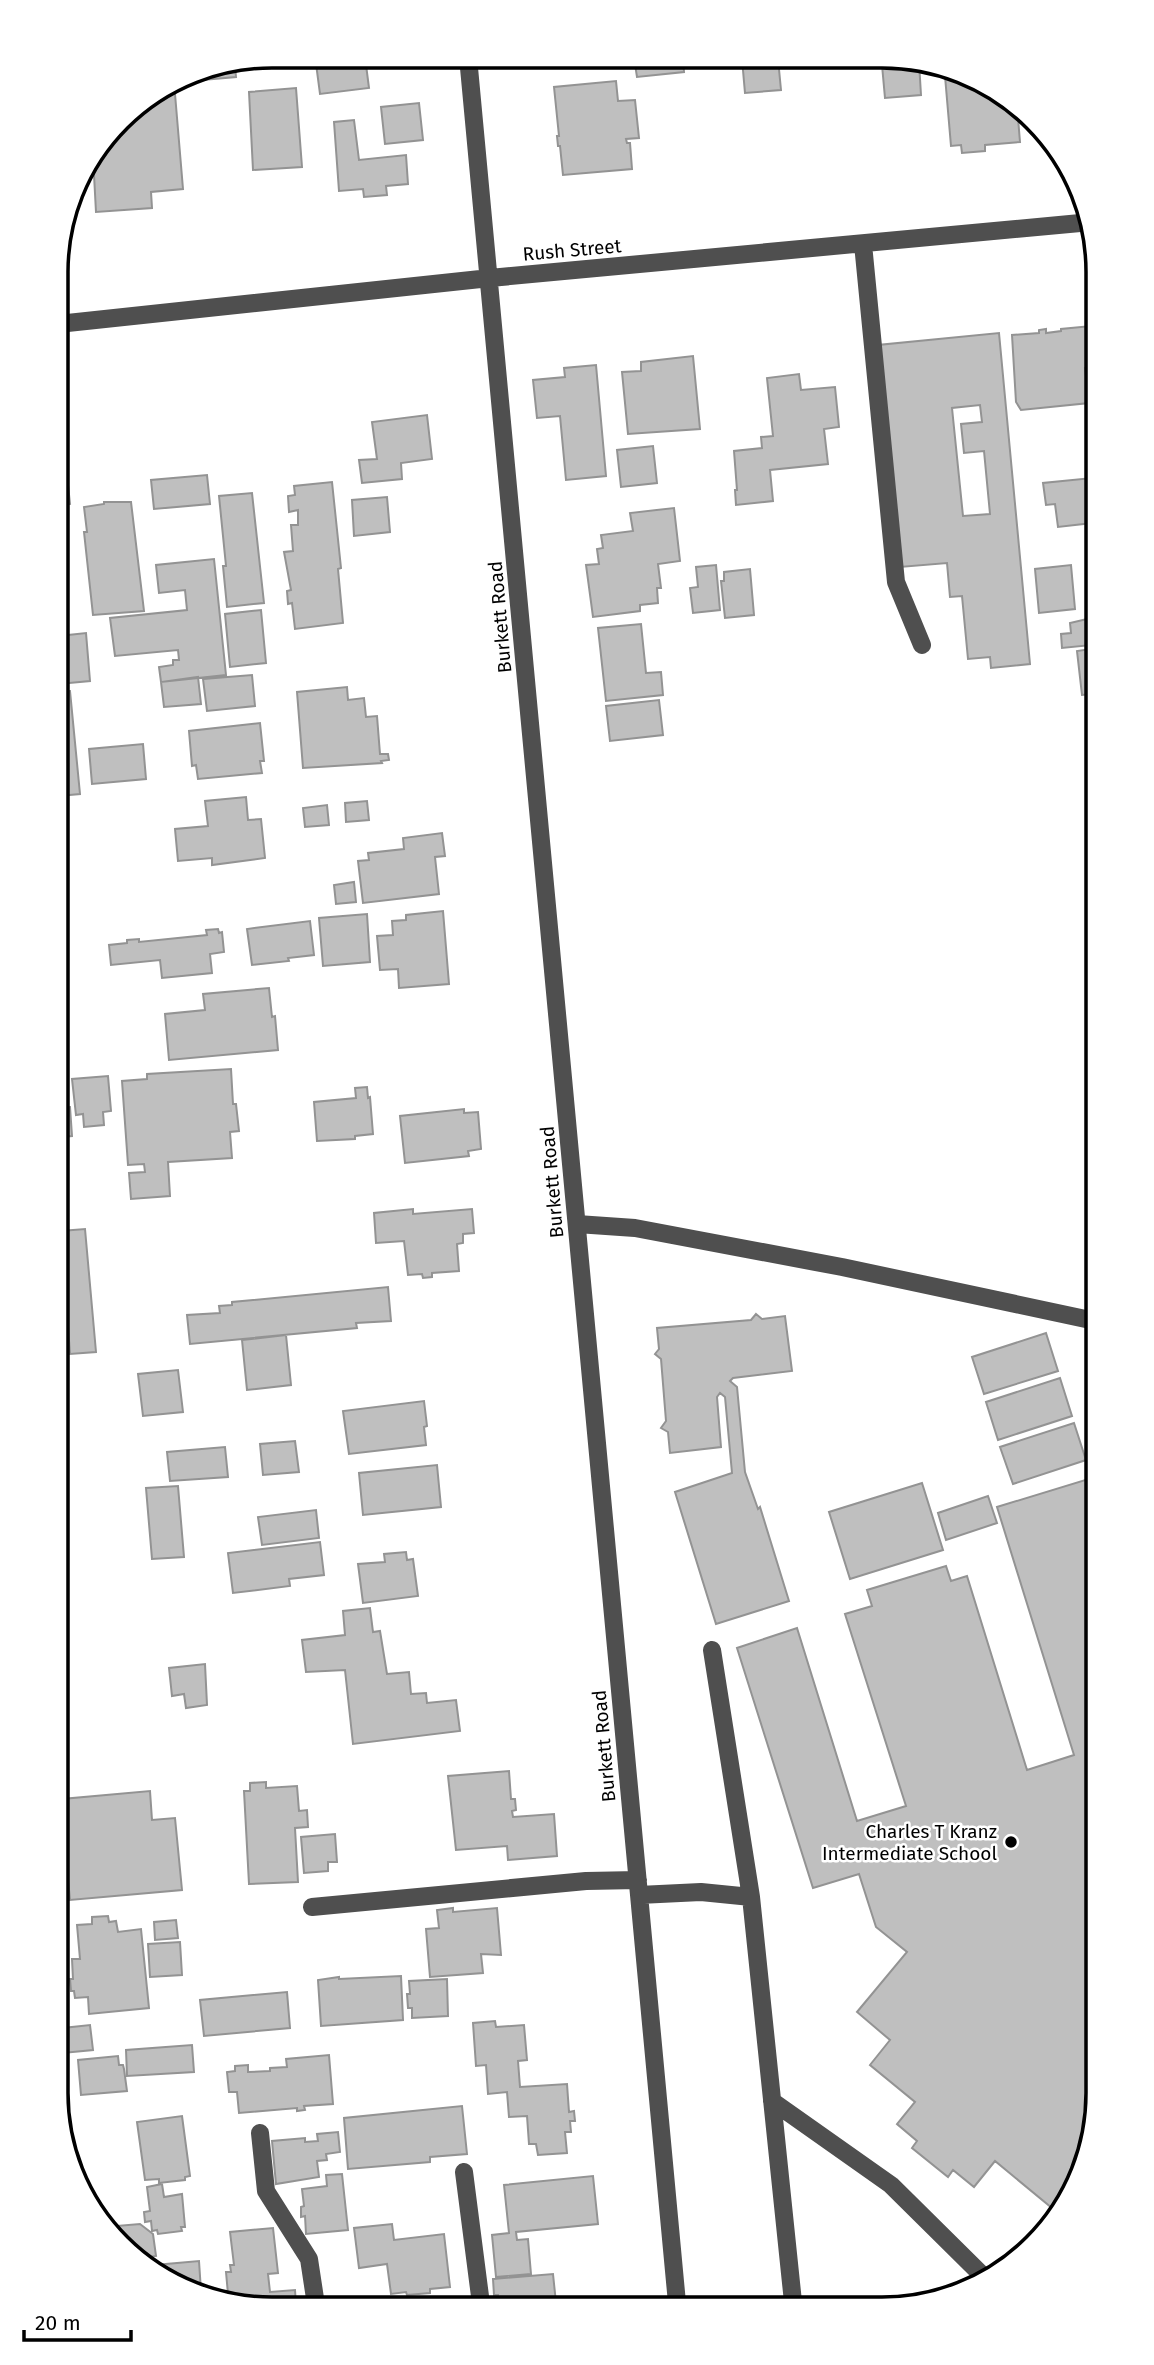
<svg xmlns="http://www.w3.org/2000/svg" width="1154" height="2365" font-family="'Fira Sans',sans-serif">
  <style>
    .building { fill: #bfbfbf; stroke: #939393; stroke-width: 2; fill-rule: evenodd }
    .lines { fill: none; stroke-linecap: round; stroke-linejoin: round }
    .minor { stroke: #4f4f4f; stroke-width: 18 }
    .poi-dot { fill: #000; stroke: #fff; stroke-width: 2.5 }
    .labels { text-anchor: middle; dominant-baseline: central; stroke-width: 5; stroke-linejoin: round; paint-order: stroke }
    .street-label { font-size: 19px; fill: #000; stroke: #fff }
    .poi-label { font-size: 19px; fill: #000; stroke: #fff; text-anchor: end }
    .rim { fill: none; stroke: #000; stroke-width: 3.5 }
  </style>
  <rect width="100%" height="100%" fill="#fff"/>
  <path class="building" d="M315 56 365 57 369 88 320 94Z
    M564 58H604V60L565 64Z
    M634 58 683 59 684 72 637 77Z
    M742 59H778L781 90 745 93Z
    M813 59 846 60V62L813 66Z
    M251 60 252 64 235 66 236 77 203 80 202 70Z
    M919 62 921 95 885 98 882 65Z
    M945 76H955L1017 106 1020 142 985 145V151L962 153 961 145 951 146Z
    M616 81 618 101 635 100 639 138 626 139 627 143H630L632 169 563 175 560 146H558L557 136H559L554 87Z
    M174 82 183 189 151 192 152 208 96 212 93 156 129 110Z
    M296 88 302 167 253 170 249 92Z
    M419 103 423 140 385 144 381 107Z
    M354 120 359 160 406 155 408 184 386 186 387 195 364 197 363 189 339 191 334 122Z
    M1091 326V367L1085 368 1089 403 1021 410 1016 402 1012 335 1039 333V330L1046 329V333L1061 331V329Z
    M999 333 1030 664 991 668 990 657 968 659 962 596 950 597 947 563 900 567 878 345ZM980 405 982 422 961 424 964 453 984 451 990 514 963 516 952 408Z
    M693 356 700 429 628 434 622 372 641 371V362Z
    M596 365 606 476 566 480 560 416 537 418 533 380 565 377 564 368Z
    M799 374 801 390 835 387 839 427 824 429 828 464 770 470 773 501 736 505 735 490H737L734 451 762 448 761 437 773 436 767 378Z
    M427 415 432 459 401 463 402 479 362 483 359 460 377 459 372 422Z
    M653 446 657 483 621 487 617 450Z
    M66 466 70 504 59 506 58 467Z
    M207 475 210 504 154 509 151 480Z
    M1092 478V523L1058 527 1055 504 1046 505 1043 483Z
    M332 482 341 568 338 569 343 623 295 629 292 603 288 604 287 591 291 590 284 552 293 551 291 525H298V510L289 512 288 496 295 495 294 486Z
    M252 493 264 603 227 607 223 566H226L219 496Z
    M387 497 390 532 354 536 352 500Z
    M104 502H131L144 611 93 615 84 532H87L84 507 104 504Z
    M674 508 680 561 658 564 661 588H657L658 603 640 605V611L593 617 586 565 599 564 597 549 603 548 601 535 633 531 630 513Z
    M214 559 226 675 161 682 159 667 173 665V660H179L178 650 115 656 110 618 187 610 185 590 159 593 156 565Z
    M716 565 720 610 693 613 690 588 698 587 696 567Z
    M1071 565 1075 609 1039 613 1035 569Z
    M750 569 754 615 725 618 721 581H724V572Z
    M261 610 266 663 230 667 225 614Z
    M1087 619H1092V694L1082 695 1077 651 1091 649V645L1062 648 1061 634 1071 633 1070 623Z
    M641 624 646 673 661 672 663 695 606 701 598 628Z
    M86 633 90 681 59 684V636Z
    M252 675 255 706 207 711 203 679Z
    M198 677 201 704 164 707 161 682Z
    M347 687 348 700 364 698 366 717 377 716 380 754H388L389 760 381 761 382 763 303 768 297 692Z
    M70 691 80 794 59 796V692Z
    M659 700 663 735 610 741 606 706Z
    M260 723 264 761H260L262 773 198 779 196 765 192 766 189 731Z
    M143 744 146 779 92 784 89 749Z
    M246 797 248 820 261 819 265 858 212 865V858L178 861 175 829 208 826 205 801Z
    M367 801 369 820 346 822 345 803Z
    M327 805 329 825 305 827 303 808Z
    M442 833 445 856 435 857 439 894 363 903 358 861 369 860 368 853 404 849 403 838Z
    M354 882 356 902 336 904 334 885Z
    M443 911 449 984 399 988 398 969 380 970 377 936 393 935 392 921 406 920V915Z
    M367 914 370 962 323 966 319 918Z
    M310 921 314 955 288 958 289 961 252 965 247 929Z
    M218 929 219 933 222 932 224 952 210 954 212 973 162 978 160 960 111 965 109 945 127 943V940L139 939V942L207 935 206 930Z
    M269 988 272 1017 275 1016 278 1050 169 1060 165 1014 205 1010 203 994Z
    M231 1069 233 1104H236L239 1131 230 1132 232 1158 168 1162 170 1196 131 1199 129 1173 145 1172 144 1164 128 1165 122 1081 147 1079V1074Z
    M108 1076 111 1111 103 1112 104 1125 84 1127 83 1114 76 1115 72 1079Z
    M367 1087 368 1098 370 1097 373 1134 355 1136V1139L317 1141 314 1102 356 1098 355 1088Z
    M70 1107 72 1136 61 1137 65 1175H61L60 1108Z
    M464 1109V1113L478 1112 481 1149 468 1151 469 1156 405 1163 400 1116Z
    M413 1209V1214L472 1209 474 1233 463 1234V1243L457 1244 459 1271 432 1273V1277L423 1278 422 1274 408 1275 404 1241 376 1243 374 1213Z
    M85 1229 96 1352 70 1354 61 1231Z
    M388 1287 391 1321 356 1323 357 1328 190 1344 187 1315 220 1313 219 1306 232 1305V1302Z
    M756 1314 762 1319 785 1316 792 1371 733 1378 730 1381 737 1387 745 1472 758 1509 760 1507 789 1601 716 1624 675 1492 732 1473 725 1397 720 1393 717 1397 721 1447 670 1453 668 1432 661 1428 666 1421 661 1359 655 1354 659 1349 657 1328 751 1320Z
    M1046 1333 1058 1371 984 1394 972 1357Z
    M286 1335 291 1385 247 1390 242 1340Z
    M178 1370 183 1412 143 1416 138 1374Z
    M1060 1378 1072 1416 998 1440 986 1402Z
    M424 1401 427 1426 424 1427 426 1445 349 1454 343 1411Z
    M1074 1423 1086 1460 1013 1484 1000 1447Z
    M295 1441 299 1472 263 1475 260 1444Z
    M225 1447 228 1477 170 1481 167 1452Z
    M437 1465 441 1507 363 1515 359 1473Z
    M1095 1477 1098 2108 1082 2175 1058 2213 995 2161 974 2187 953 2170 948 2177 912 2148 917 2141 897 2124 915 2102 870 2065 890 2040 857 2012 907 1952 876 1927 859 1874 813 1888 737 1648 797 1628 857 1821 906 1806 845 1614 872 1606 867 1590 946 1566 951 1581 967 1576 1027 1770 1074 1755 997 1507Z
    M922 1483 943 1550 850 1579 829 1512Z
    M178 1486 184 1557 152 1559 146 1488Z
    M988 1496 997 1523 946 1540 938 1513Z
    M316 1510 319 1538 262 1545 258 1517Z
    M320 1542 324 1575 289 1579 290 1586 233 1593 228 1553Z
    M406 1552 407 1560 413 1559 418 1596 363 1603 358 1564 385 1562 384 1554Z
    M370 1608 373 1632 380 1631 387 1674 409 1672 411 1694 426 1693 427 1703 456 1700 460 1731 353 1744 345 1670 306 1672 302 1640 345 1635 343 1611Z
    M205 1664 207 1705 186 1708 184 1694 172 1696 169 1668Z
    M509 1771 511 1799H515L516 1810 512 1811 513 1817 554 1814 557 1856 508 1860 507 1846 456 1850 448 1776Z
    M266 1782V1788L297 1786 299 1811 307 1810 308 1827 295 1828 298 1882 249 1884 244 1791H250V1783Z
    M150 1791 152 1820 175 1818 182 1890 70 1900 68 1879H63V1875L62 1799Z
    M335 1834 337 1862H328V1871L304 1873 301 1837Z
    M453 1908V1912L497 1908 501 1955 481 1954 483 1973 430 1977 426 1929 439 1928 437 1910Z
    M108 1916 109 1922 116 1921 118 1932 141 1929 149 2008 89 2014 88 1997 75 1998 74 1991H71L70 1979H73L72 1959H80L77 1925 92 1924V1917Z
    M176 1920 178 1938 155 1940 154 1922Z
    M180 1942 182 1975 150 1977 148 1944Z
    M401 1976 403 2020 321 2026 318 1980 339 1977V1979Z
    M447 1979 448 2016 412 2018V2008H408L407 1994H410L409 1981Z
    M287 1992 290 2028 204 2036 200 2000Z
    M495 2021 496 2027 524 2025 527 2060 518 2061 520 2087 567 2084 569 2112 574 2111 575 2121H570L571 2132H565L567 2153 538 2155 536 2144H529L527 2116 509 2117 507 2092 488 2094 486 2065 476 2066 473 2023Z
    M90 2025 93 2050 63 2053V2028Z
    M192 2045 194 2072 127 2076 126 2050Z
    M329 2055 333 2104 304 2106 305 2110 297 2111V2108L239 2113 237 2092H229L227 2072 235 2071V2066L248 2065V2072L270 2071V2068L287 2067 286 2059Z
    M118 2056 119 2065H123L124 2069 127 2091 81 2095 78 2060Z
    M462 2106 467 2154 430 2157V2162L348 2169 344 2118Z
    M182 2116 190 2176 185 2177V2180L159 2183V2179L145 2180 137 2122Z
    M338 2132 340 2152 326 2154 327 2160 317 2161 319 2177 276 2184 272 2141 305 2138V2142L318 2141 317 2134Z
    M342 2174 348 2230 306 2234 305 2216 301 2217V2207L304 2206 302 2189 327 2186 326 2175Z
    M593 2176 598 2224 516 2232 517 2240 528 2239 531 2274 496 2277 492 2235 509 2233 504 2185Z
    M162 2184 164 2197 182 2194 185 2227H181L182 2231 158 2234 157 2230 152 2231 151 2221 145 2222 144 2212 150 2211 147 2187Z
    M140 2224 153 2234 156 2256 140 2258 141 2261 129 2255 104 2227Z
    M392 2224 394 2240 444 2234 450 2287 430 2289V2293L407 2295 406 2292 391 2294 387 2264 359 2268 354 2228Z
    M273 2228 278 2273 268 2274 270 2292 295 2290 296 2305H229L226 2272H231L230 2265H234L230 2232Z
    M199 2261 201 2291 155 2268V2265Z
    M553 2274 556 2303 499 2304 498 2295H494L493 2279Z"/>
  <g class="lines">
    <path class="minor" d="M468 57 677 2303
      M863 244 896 582 922 645
      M58 324 490 278 1091 222
      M577 1224 635 1228 842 1267 1095 1321
      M712 1650 751 1897
      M639 1895 701 1892 751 1897 793 2302
      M312 1907 586 1881 638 1880
      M772 2101 891 2185 987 2280
      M260 2133 266 2191 309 2259 316 2305
      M464 2172 481 2304"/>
  </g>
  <circle class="poi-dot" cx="1011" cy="1842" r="7"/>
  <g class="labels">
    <g class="street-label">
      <text transform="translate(572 250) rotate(-5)">Rush Street</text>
      <text transform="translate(500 617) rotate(-95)">Burkett Road</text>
      <text transform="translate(552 1182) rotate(-95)">Burkett Road</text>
      <text transform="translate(604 1746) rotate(-95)">Burkett Road</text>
    </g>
    <g class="poi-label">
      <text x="997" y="1831">Charles T Kranz<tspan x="997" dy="22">Intermediate School</tspan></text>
    </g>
  </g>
  <path d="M0 0H1154V2365H0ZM272 68H882A204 204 0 0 1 1086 272V2093A204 204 0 0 1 882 2297H272A204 204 0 0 1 68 2093V272A204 204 0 0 1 272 68Z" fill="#fff" fill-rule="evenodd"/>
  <path class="rim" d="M272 68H882A204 204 0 0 1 1086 272V2093A204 204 0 0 1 882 2297H272A204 204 0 0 1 68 2093V272A204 204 0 0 1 272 68Z"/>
  <path d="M24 2330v10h107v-10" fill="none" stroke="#000000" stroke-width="3.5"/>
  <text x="35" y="2330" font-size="21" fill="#000000" stroke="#ffffff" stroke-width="5" paint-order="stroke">20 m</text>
</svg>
